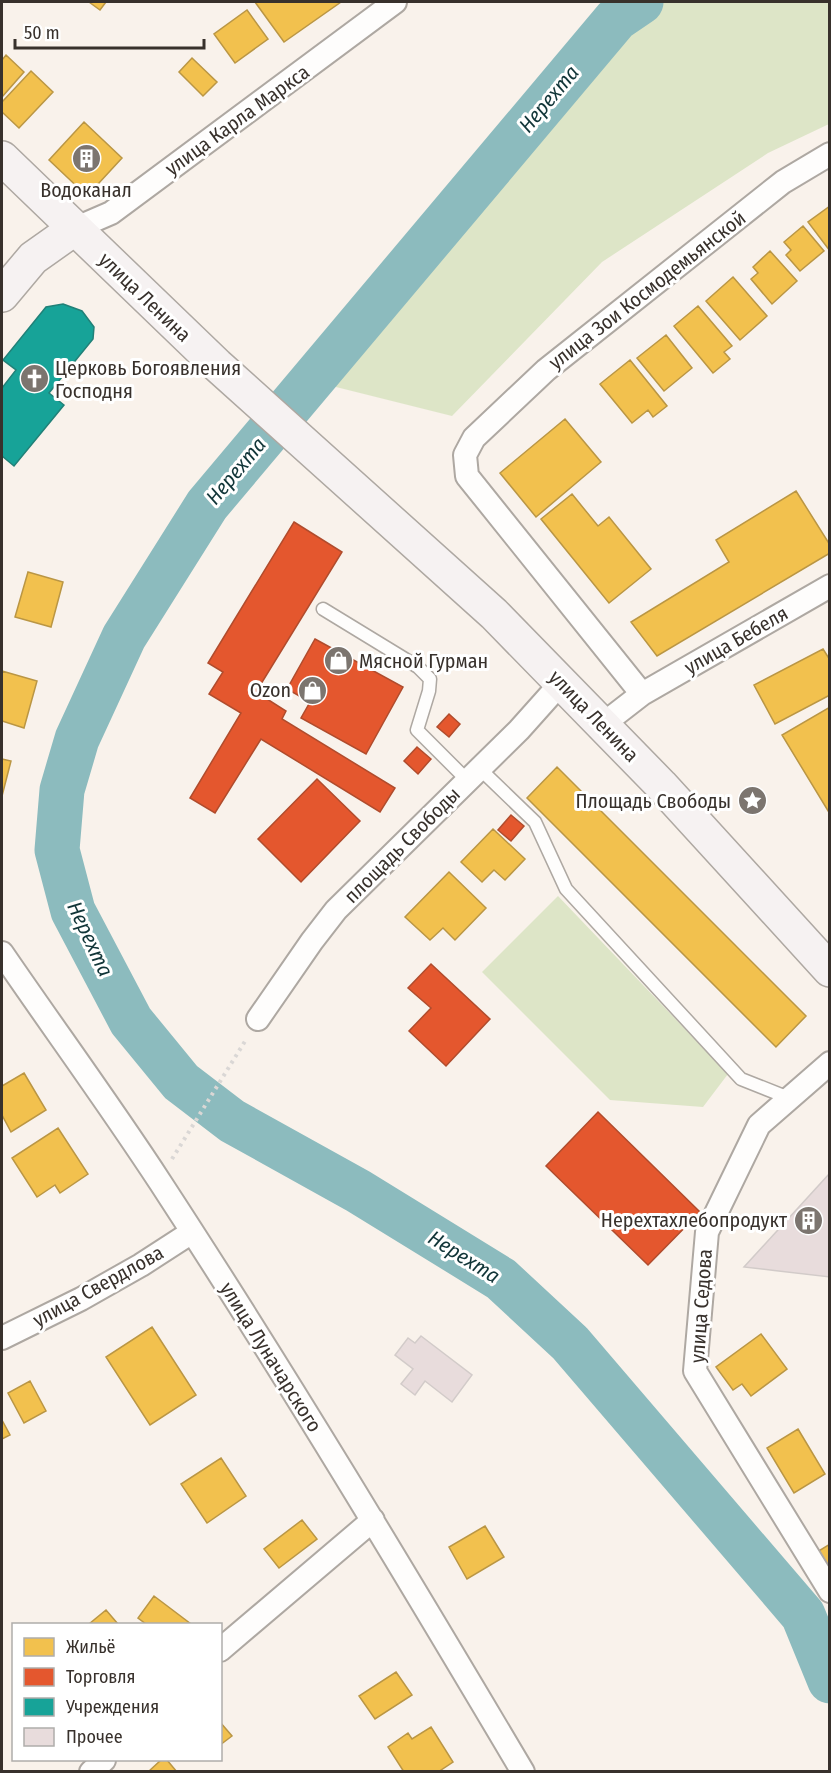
<svg xmlns="http://www.w3.org/2000/svg" width="831" height="1773" font-family="'Fira Sans Condensed',sans-serif">
  <style>
    .green { fill: #dde5c7 }
    .homes { fill: #f2c14e; stroke: #ba9644; stroke-width: 1.5 }
    .shops { fill: #e4572e; stroke: #b04c2d; stroke-width: 1.5 }
    .public { fill: #17a398; stroke: #218178; stroke-width: 1.5 }
    .lines { fill: none; stroke-linecap: round; stroke-linejoin: round }
    .river { stroke: #8cbbbe; stroke-width: 45 }
    .building { fill: #e8dcdc; stroke: #d2cbc9; stroke-width: 1.5 }
    .service-casing { stroke: #aea8a2; stroke-width: 15 }
    .minor-casing { stroke: #aea8a2; stroke-width: 26 }
    .secondary-casing { stroke: #aea8a2; stroke-width: 36 }
    .path { stroke: #dad7d5; stroke-width: 4; stroke-dasharray: 3 4.5; stroke-linecap: butt }
    .service { stroke: #fefdfc; stroke-width: 12 }
    .minor { stroke: #fefdfc; stroke-width: 22 }
    .secondary { stroke: #f6f2f2; stroke-width: 33 }
    .labels { text-anchor: middle; dominant-baseline: central; stroke-width: 6; stroke-linejoin: round; paint-order: stroke }
    .street-label { font-size: 20px; fill: #38312c; stroke: #fff }
    .poi-label { font-size: 20px; fill: #38312c; stroke: #fff; text-anchor: end }
    .water-label { font-size: 21px; font-style: italic; fill: #113538; stroke: #fff }
  </style>
  <rect width="100%" height="100%" fill="#f9f2eb"/>
  <path class="green" d="M641 2H829V124L768 153 602 262 452 416 312 381 616 19Z
    M558 896 728 1074 703 1107 610 1100 482 972Z"/>
  <path class="homes" d="M89 2H106L100 10Z
    M255 2H341L284 42Z
    M247 10 268 39 235 63 214 34Z
    M6 55 24 72 2 97V60Z
    M192 58 217 82 203 96 179 72Z
    M31 71 53 92 19 128 2 112V102Z
    M84 122 122 158 87 196 49 160Z
    M830 206V251L808 222Z
    M803 226 824 251 800 271 786 255 791 250 784 242Z
    M770 251 797 281 772 304 751 279 758 273 753 267Z
    M733 277 767 316 740 340 706 301Z
    M698 306 732 346 724 352 730 359 713 373 674 326Z
    M666 335 692 368 664 391 637 358Z
    M630 360 667 406 653 417 648 410 632 423 600 384Z
    M565 419 601 462 536 517 500 473Z
    M796 491 830 545V553L657 656 631 622 729 562 716 540Z
    M572 494 598 526 609 517 651 569 609 603 541 519Z
    M28 572 63 582 51 627 15 617Z
    M823 649 830 660V695L775 724 754 685Z
    M2 671 37 681 24 728 2 721Z
    M830 707V814L782 735Z
    M2 759 11 761 2 796Z
    M557 767 806 1016 776 1047 527 798Z
    M493 829 525 859 505 880 494 870 482 882 461 862Z
    M449 872 486 908 455 940 443 928 430 940 405 917Z
    M24 1073 46 1110 11 1132 2 1115V1086Z
    M58 1128 88 1174 60 1193 55 1185 37 1197 12 1158Z
    M152 1327 196 1395 150 1425 106 1357Z
    M761 1334 787 1369 751 1396 742 1384 733 1390 716 1367Z
    M30 1381 46 1411 24 1423 8 1393Z
    M2 1420 10 1435 2 1439Z
    M798 1429 825 1474 794 1493 767 1448Z
    M221 1458 246 1496 207 1523 181 1484Z
    M302 1520 317 1539 279 1568 264 1549Z
    M485 1526 504 1557 467 1579 449 1547Z
    M830 1544V1572L817 1552Z
    M154 1596 191 1624H146L138 1618Z
    M106 1610 118 1624H89Z
    M396 1672 412 1695 375 1719 359 1696Z
    M220 1722 232 1736 220 1745Z
    M431 1727 453 1762 438 1772H404L388 1747 408 1733 412 1739Z
    M161 1760H167L177 1772H148Z"/>
  <path class="shops" d="M294 522 342 552 256 692 286 711 282 719 395 788 380 812 261 739 215 813 190 798 241 713 209 694 223 672 208 663Z
    M315 639 403 687 366 754 301 718 310 702 287 689Z
    M449 714 460 724 449 737 437 727Z
    M417 747 431 759 418 774 404 761Z
    M317 779 360 821 301 882 258 839Z
    M511 815 524 826 511 841 498 830Z
    M431 964 490 1019 446 1066 409 1031 431 1008 408 988Z
    M598 1112 700 1212 648 1265 546 1166Z"/>
  <path class="public" d="M63 304 82 311 94 327 93 339 49 393 64 405 14 466 2 456V388L16 370 3 360 46 307Z"/>
  <g class="lines">
    <path class="river" d="M641 2 616 19 207 505 124 637 77 739 62 790 57 850 73 911 131 1021 181 1082 232 1121 358 1191 501 1279 570 1343 803 1615 830 1681"/>
  </g>
  <path class="building" d="M830 1173V1277L744 1267Z
    M421 1336 472 1375 452 1402 425 1381 415 1395 401 1384 413 1369 395 1355 408 1338 415 1343Z"/>
  <g class="lines">
    <defs>
      <path id="service" d="M323 609 418 667 430 679 429 691 417 730 467 780
        M479 768 535 822 566 889 741 1079 789 1098"/>
      <path id="minor" d="M74 229 111 213 395 2
        M642 694 467 476 465 455 474 438 546 370 783 182 830 154
        M602 725 642 694 830 586
        M2 953C54 1029 109 1104 160 1182 286 1375 405 1573 523 1772
        M258 1019 312 941 336 910 519 730 561 683
        M830 1063 759 1125 707 1232 695 1371 830 1591
        M2 1338 81 1299 141 1265 192 1232
        M220 1650 373 1520
        M91 1772 104 1760"/>
      <path id="secondary" d="M2 158 217 365 494 614 661 785 830 970
        M2 295 33 258 74 229"/>
    </defs>
    <use href="#service" class="service-casing"/>
    <use href="#minor" class="minor-casing"/>
    <use href="#secondary" class="secondary-casing"/>
    <path class="path" d="M172 1159 247 1038"/>
    <use href="#service" class="service"/>
    <use href="#minor" class="minor"/>
    <use href="#secondary" class="secondary"/>
  </g>
  <defs>
    <symbol id="building-disc" viewBox="-11 -11 22 22"><circle r="9.5" fill="#7c756f" stroke="#fff"/><path d="M-4-6H4V6H1V3H-1V6H-4ZM-2.5-4.3h1.7v1.8h-1.7ZM.8-4.3h1.7v1.8H.8ZM-2.5-1h1.7V.8h-1.7ZM.8-1h1.7V.8H.8Z" fill="#fff"/></symbol>
    <symbol id="church-disc" viewBox="-11 -11 22 22"><circle r="9.5" fill="#7c756f" stroke="#fff"/><path d="M-1.2-6h2.4v3.5h3.3v2.4h-3.3V6h-2.4V-.1h-3.3v-2.4h3.3Z" fill="#fff"/></symbol>
    <symbol id="shop-disc" viewBox="-11 -11 22 22"><circle r="9.5" fill="#7c756f" stroke="#fff"/><path d="M-5-2.5h2.3a2.7 3.5 0 0 1 5.4 0H5L5.5 6h-11ZM-1.5-2.5h3a1.5 2.3 0 0 0-3 0Z" fill="#fff"/></symbol>
    <symbol id="sight-disc" viewBox="-11 -11 22 22"><circle r="9.5" fill="#7c756f" stroke="#fff"/><path d="M0-6L1.8-2.2L6-1.7L2.9 1.2L3.7 5.4L0 3.3L-3.7 5.4L-2.9 1.2L-6-1.7L-1.8-2.2Z" fill="#fff"/></symbol>
  </defs>
  <g fill-rule="evenodd">
    <use href="#building-disc" x="70" y="142" width="33" height="33"/>
    <use href="#church-disc" x="18" y="362" width="33" height="33"/>
    <use href="#shop-disc" x="322" y="644" width="33" height="33"/>
    <use href="#shop-disc" x="296" y="674" width="33" height="33"/>
    <use href="#sight-disc" x="736" y="784" width="33" height="33"/>
    <use href="#building-disc" x="792" y="1204" width="33" height="33"/>
  </g>
  <g class="labels">
    <g class="street-label">
      <text transform="translate(237 120) rotate(-36)">улица Карла Маркса</text>
      <text transform="translate(647 290) rotate(-38)">улица Зои Космодемьянской</text>
      <text transform="translate(145 297) rotate(44)">улица Ленина</text>
      <text transform="translate(736 640) rotate(-30)">улица Бебеля</text>
      <text transform="translate(594 716) rotate(46)">улица Ленина</text>
      <text transform="translate(402 845) rotate(-45)">площадь Свободы</text>
      <text transform="translate(98 1286) rotate(-29)">улица Свердлова</text>
      <text transform="translate(701 1306) rotate(-86)">улица Седова</text>
      <text transform="translate(271 1357) rotate(58)">улица Луначарского</text>
    </g>
    <g class="poi-label">
      <text x="86" y="190" text-anchor="middle">Водоканал</text>
      <text x="55" y="368" text-anchor="start">Церковь Богоявления<tspan x="55" dy="23">Господня</tspan></text>
      <text x="359" y="661" text-anchor="start">Мясной Гурман</text>
      <text x="291" y="690">Ozon</text>
      <text x="731" y="801">Площадь Свободы</text>
      <text x="787" y="1220">Нерехтахлебопродукт</text>
    </g>
    <g class="water-label">
      <text transform="translate(549 99) rotate(-50)">Нерехта</text>
      <text transform="translate(236 471) rotate(-50)">Нерехта</text>
      <text transform="translate(90 939) rotate(65)">Нерехта</text>
      <text transform="translate(464 1257) rotate(32)">Нерехта</text>
    </g>
  </g>
  <rect width="831" height="1773" fill="none" stroke="#38312c" stroke-width="6"/>
  <rect x="12" y="1623" width="210" height="138" fill="#ffffff" stroke="#afadab" stroke-width="1.5"/>
  <rect x="24" y="1638" width="30" height="18" fill="#f2c14e" stroke="#afadab" stroke-width="1.5"/>
  <text x="66" y="1653" font-size="18" fill="#38312c">Жильё</text>
  <rect x="24" y="1668" width="30" height="18" fill="#e4572e" stroke="#afadab" stroke-width="1.5"/>
  <text x="66" y="1683" font-size="18" fill="#38312c">Торговля</text>
  <rect x="24" y="1698" width="30" height="18" fill="#17a398" stroke="#afadab" stroke-width="1.5"/>
  <text x="66" y="1713" font-size="18" fill="#38312c">Учреждения</text>
  <rect x="24" y="1728" width="30" height="18" fill="#e8dcdc" stroke="#afadab" stroke-width="1.5"/>
  <text x="66" y="1743" font-size="18" fill="#38312c">Прочее</text>
  <path d="M15 39v9h189v-9" fill="none" stroke="#38312c" stroke-width="3"/>
  <text x="24" y="39" font-size="18" fill="#38312c" stroke="#ffffff" stroke-width="4.5" paint-order="stroke">50 m</text>
</svg>
